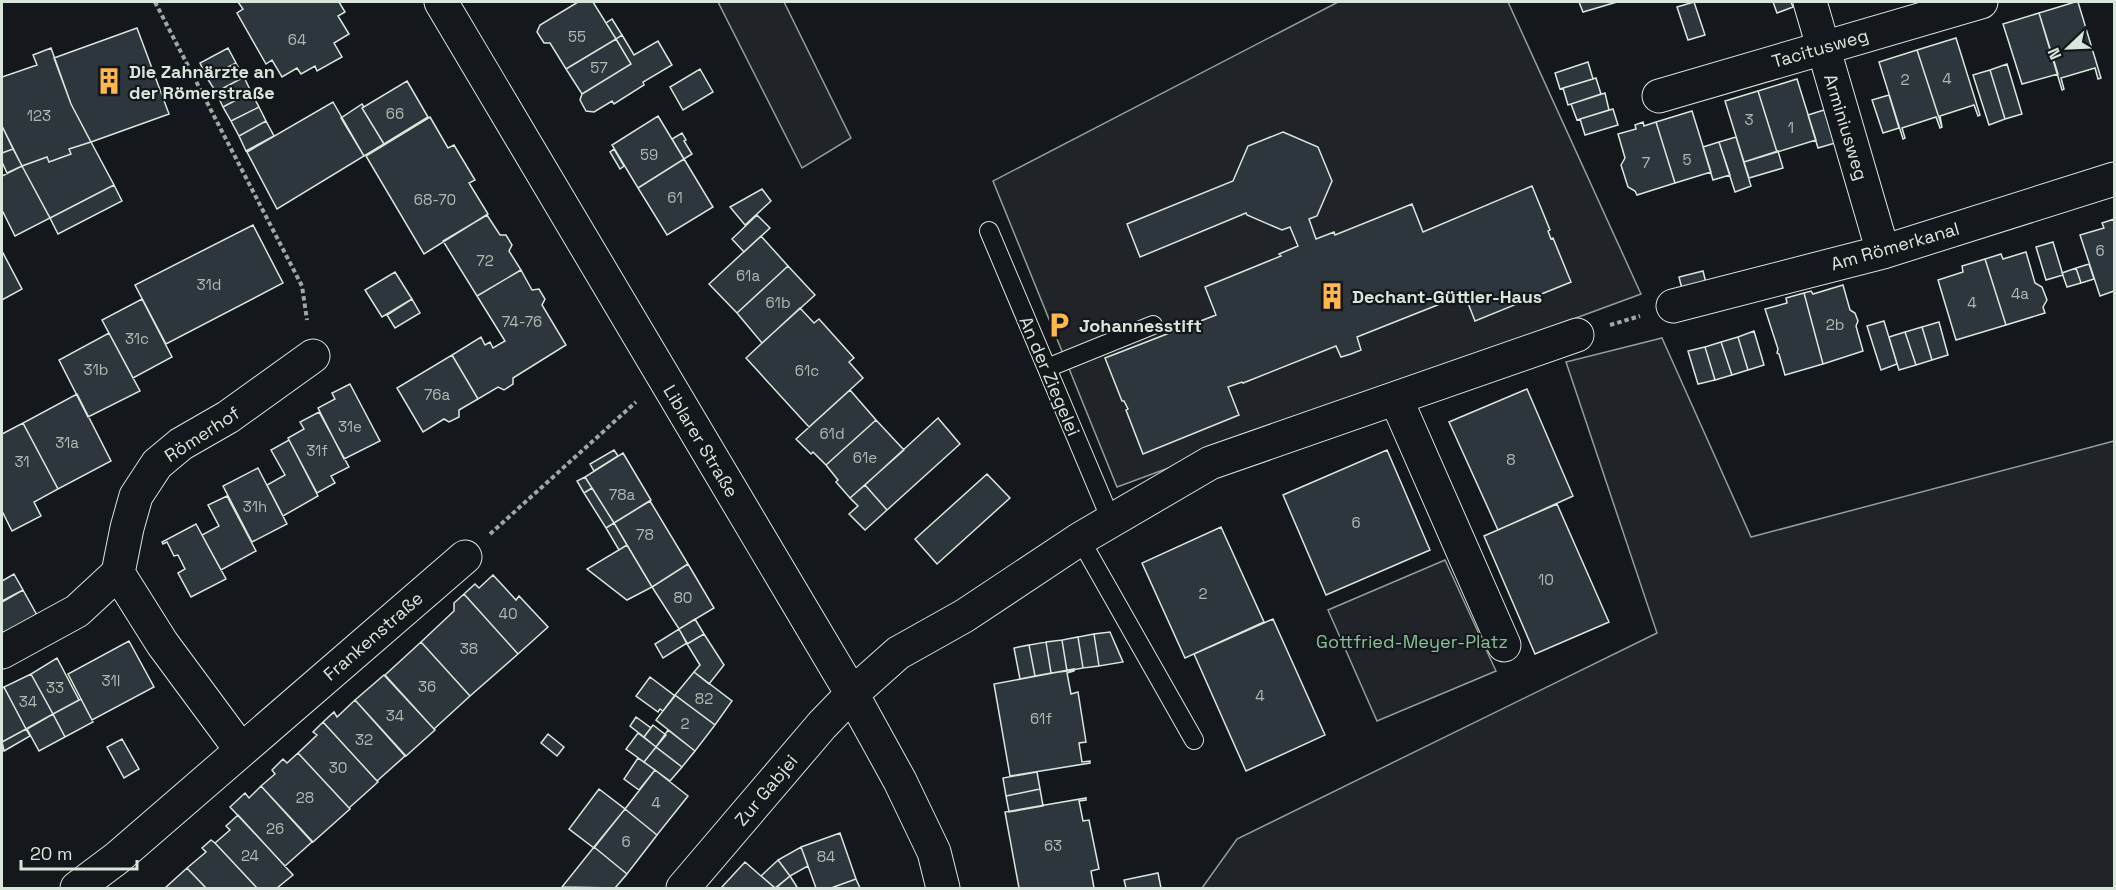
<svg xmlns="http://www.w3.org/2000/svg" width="2116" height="890" font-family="'Space Grotesk',sans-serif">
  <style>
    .green { fill: #202428; stroke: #939e99; stroke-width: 1.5 }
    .building { fill: #2c363c; stroke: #d8e6dc; stroke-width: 1.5 }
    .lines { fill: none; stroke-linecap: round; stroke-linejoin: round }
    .service-casing { stroke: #d8e6dc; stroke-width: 20 }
    .minor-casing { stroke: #d8e6dc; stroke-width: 35 }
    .path { stroke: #9da8a2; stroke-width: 4; stroke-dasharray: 4.5 3; stroke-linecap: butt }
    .service { stroke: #14181c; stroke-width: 18 }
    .minor { stroke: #14181c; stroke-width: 33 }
    .labels { text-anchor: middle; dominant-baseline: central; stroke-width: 4.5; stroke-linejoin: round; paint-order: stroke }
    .number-label { font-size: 15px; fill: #adbab4 }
    .street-label { font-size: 18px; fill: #d8e6dc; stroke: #14181c }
    .poi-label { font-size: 18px; font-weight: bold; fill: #d8e6dc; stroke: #14181c; text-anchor: start }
    .park-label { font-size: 18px; fill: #8ac095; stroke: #14181c }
  </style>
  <rect width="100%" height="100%" fill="#14181c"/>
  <path class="green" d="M718 2H784L851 138 802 168Z
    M1338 2H1508L1641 294 1117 487 993 181Z
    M1662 338 1751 537 2114 441V888H1202L1237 839 1657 633 1566 362Z
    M1445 560 1496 671 1377 721 1328 610Z"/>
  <path class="building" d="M238 2H339L345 12 338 16 349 34 334 43 342 57 317 71 315 66 301 74 297 68 282 77 272 60 266 64 237 13 243 9Z
    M578 2H593L616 39 566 69 550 43H544L537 32 540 25Z
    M1579 2H1617L1583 12Z
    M1694 2 1705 35 1688 40 1677 7Z
    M1773 2H1791L1793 7 1777 13Z
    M2075 2H2078L2101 78 2098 79 2095 68 2061 78 2064 89 2062 90 2039 13Z
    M2039 13 2058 74 2022 84 2003 24Z
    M612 19 622 35 616 39 606 23Z
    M137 28 169 114 91 142 71 104 54 58Z
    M622 35 634 55 658 41 672 65 643 82 644 85 614 104 612 101 594 112 586 111 580 100 582 94 631 64 616 39Z
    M1956 38 1980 115 1978 116 1974 105 1940 116 1942 127 1917 50Z
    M616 39 631 64 582 94 566 69Z
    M51 48 71 104 91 142 69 149 71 154 49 162 47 157 22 166 2 126V77L37 65 33 55Z
    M228 48 236 63 207 78 200 63Z
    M1917 50 1942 127 1940 128 1936 117 1902 128 1905 138 1903 139 1879 62Z
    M1588 62 1593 79 1560 89 1555 73Z
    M236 63 244 77 216 92 207 78Z
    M2007 64 2022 114 2005 119 1990 70Z
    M700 69 713 92 683 110 670 87Z
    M1990 70 2005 119 1989 125 1973 75Z
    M244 77 251 92 223 107 216 92Z
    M1596 78 1601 94 1568 105 1563 88Z
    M1797 79 1816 140 1777 152 1758 91Z
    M407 81 428 117 384 144 362 108Z
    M1758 91 1777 152 1744 162 1725 101Z
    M251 92 259 107 231 121 223 107Z
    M1605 93 1609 110 1577 120 1571 104Z
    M1889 95 1899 128 1883 133 1872 100Z
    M333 102 364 156 277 209 247 152Z
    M362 104 364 107 362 108 384 144 364 156 341 118Z
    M259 107 266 121 239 136 231 121Z
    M1613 109 1618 125 1585 135 1580 119Z
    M1824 110 1835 143 1818 148 1808 115Z
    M1692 111 1711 172 1675 183 1656 122Z
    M658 116 684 159 638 188 612 145Z
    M430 117 448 148 454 145 475 180 469 183 488 214 424 254 366 156Z
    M266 121 274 136 246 151 239 136Z
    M1643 122 1644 126 1656 122 1675 183 1637 195 1635 191 1628 187 1621 165 1625 158 1618 134 1636 129 1635 125Z
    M2 126 13 149 2 153Z
    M1283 132 1318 147 1332 181 1317 216 1309 219 1316 239 1334 232 1335 235 1412 204 1423 232 1532 186 1550 230 1548 231 1551 239 1553 238 1571 282 1475 321 1464 293 1449 298 1450 300 1357 337 1361 350 1351 354 1341 357 1336 346 1243 383 1242 382 1228 387 1239 415 1143 454 1126 410 1128 409 1124 401H1122L1105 358 1216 315 1205 287 1281 256 1279 254 1298 246 1290 227 1282 230 1247 215 1246 213 1140 257 1127 224 1233 181 1248 146Z
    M682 133 686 140 684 141 692 154 684 159 672 139Z
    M1736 137 1751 186 1735 192 1719 142Z
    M91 142 114 185 50 218 22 166 47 157 49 162 71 154 69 149Z
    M1719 142 1730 175 1713 180 1703 147Z
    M13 149 22 166 7 173 2 162V153Z
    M614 149 624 166 620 169 610 152Z
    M1778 151 1783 168 1749 178 1744 162Z
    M684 159 713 207 667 235 638 188Z
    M22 166 50 218 15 236 2 210V176Z
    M114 185 122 201 58 234 50 218Z
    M762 189 771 201 745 225 730 207Z
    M487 215 500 235H506L512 245 509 251 521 270 477 296 443 241Z
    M757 215 770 228 744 252 732 239Z
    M2114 219V291L2100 296 2080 235 2104 228 2102 223Z
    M253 225 283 283 166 344 135 285Z
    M761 236 788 266 737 313 709 284Z
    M2053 242 2063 275 2046 280 2036 247Z
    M2 251 22 289 2 300Z
    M2026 252 2035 283 2042 287 2047 300 2043 307 2045 313 2006 325 1985 259 2001 254 2003 259Z
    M1985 259 2006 325 1956 340 1938 280 1963 272 1962 266Z
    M2089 264 2094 279 2081 283 2076 268Z
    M788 266 815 295 762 343 737 313Z
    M2076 268 2081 283 2067 287 2062 273Z
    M521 270 532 290 539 289 545 299 542 305 566 345 513 378V384L504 390 498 387 478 399 452 355 481 337 485 345 490 342 493 348 505 341 477 296Z
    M1703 271 1707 287 1683 293 1679 277Z
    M395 272 412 299 382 317 365 290Z
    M1843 285 1850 310 1855 313 1858 321 1856 326 1863 351 1823 364 1804 293 1811 291 1813 294Z
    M1804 293 1823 364 1785 375 1779 354 1777 353 1778 349 1765 309 1787 303 1786 298Z
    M142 299 172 357 133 378 102 320Z
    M412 299 420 313 395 328 387 315Z
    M800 308 814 323 819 319 854 358 849 362 863 378 809 427 746 358Z
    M1884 321 1897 364 1881 370 1867 326Z
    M1939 322 1948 355 1932 360 1922 327Z
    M1922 327 1932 360 1916 365 1905 332Z
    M1754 331 1764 365 1748 370 1738 337Z
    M1905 332 1916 365 1899 370 1889 337Z
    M109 333 140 391 88 417 59 360Z
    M1738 337 1748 370 1732 375 1721 342Z
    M1721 342 1732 375 1715 380 1705 347Z
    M1705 347 1715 380 1698 384 1688 351Z
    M452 355 478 399 459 410V417L449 422 444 419 423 432 397 388Z
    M350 384 380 441 344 459 318 408 335 399 332 393Z
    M1527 389 1573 496 1498 530 1449 422Z
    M850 390 876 420 826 465 813 452 811 454 796 439Z
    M77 394 111 461 58 489 23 423Z
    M319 412 349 467 331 476 335 483 317 493 288 438 304 429 300 422Z
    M938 418 960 444 887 510 865 485Z
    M876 420 904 450 850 498 836 482 838 480 826 465Z
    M23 423 58 489 34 502 41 516 12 531 2 511V434Z
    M289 440 318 496 283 516 267 485 285 475 271 450Z
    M614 450 618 456 594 471 590 464Z
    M1387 450 1430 550 1326 595 1283 495Z
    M623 453 651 500 614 523 585 477Z
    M258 468 287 524 252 542 223 486Z
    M987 474 1010 498 937 564 915 539Z
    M585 477 592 488 584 493 577 481Z
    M865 485 887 510 865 530 849 514 858 506 850 498Z
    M592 488 614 523 606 528 584 493Z
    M227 496 256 551 221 570 202 535 219 526 208 505Z
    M650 501 688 564 652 587 614 523Z
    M1557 504 1609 622 1535 654 1484 536Z
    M614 523 627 545 619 550 606 528Z
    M196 524 226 579 191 597 178 573 185 569 178 555 174 556 167 542 163 544 162 542Z
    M1221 527 1264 622 1185 658 1142 563Z
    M627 545 652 587 627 600 587 569Z
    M688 564 714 608 679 629 652 587Z
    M14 574 23 590 2 601V581Z
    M493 575 516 600 519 596 548 627 518 654 464 594 475 584 479 588Z
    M23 590 38 617 4 635 2 630V602Z
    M464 594 518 654 470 696 421 642 454 611V603Z
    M695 619 704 634 687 644 679 629Z
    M1273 619 1325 735 1246 771 1194 654Z
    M679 629 687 643 663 658 655 644Z
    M1110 632 1123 662 1099 666 1094 634Z
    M704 634 724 665 709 684 694 672 700 665 687 644Z
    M1094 634 1099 666 1083 668 1078 637Z
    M1078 637 1083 668 1067 671 1062 640Z
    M1062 640 1067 671 1051 673 1046 642Z
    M129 641 154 687 92 720 68 674Z
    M421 642 470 696 434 729 385 675Z
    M1046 642 1051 673 1035 676 1029 645Z
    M1029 645 1035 676 1020 679 1014 648Z
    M57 658 79 700 53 714 31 674Z
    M1074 669V671L1067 673 1071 694 1078 692 1086 742 1079 743 1082 762 1090 761V763L1010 776 994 684Z
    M694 672 732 701 715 725 675 695Z
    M31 674 53 714 26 729 4 687Z
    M384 675 435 730 406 756 355 700Z
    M650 677 675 696 663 711 660 709 658 712 636 696Z
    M4 687 26 729 2 742V688Z
    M675 695 715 725 695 751 656 720Z
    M81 699 93 722 65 737 53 714Z
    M355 700 405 756 377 781 323 722 334 712 337 717Z
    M53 714 65 737 39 751 27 729Z
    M636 717 651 728 644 737 630 726Z
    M323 722 378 782 349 808 298 753 317 735 313 732Z
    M653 725 666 735 656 747 644 737Z
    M26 729 30 736 4 751 2 742Z
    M668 730 695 751 682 767 656 747Z
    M638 733 656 747 644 762 626 749Z
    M548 734 564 747 557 756 541 743Z
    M122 739 139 769 124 778 107 747Z
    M656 747 682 767 670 781 644 762Z
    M298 753 350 809 313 842 261 786 275 774 272 770 283 759 287 763Z
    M638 758 655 770 639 790 624 779Z
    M655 770 688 796 657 835 625 809Z
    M1037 772 1040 789 1006 796 1003 778Z
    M261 786 312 842 285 866 230 807 245 793 249 798Z
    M599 789 625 809 594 848 569 829Z
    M1040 789 1043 806 1009 812 1006 796Z
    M1086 798V800L1079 801 1083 821 1089 820 1099 869 1091 871 1094 888H1019L1005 812Z
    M625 809 657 835 627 874 594 847Z
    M238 815 293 875 277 888H257L215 843 230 830 226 826Z
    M840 833 856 879 831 888H816L801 847Z
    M211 840 215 843 257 888H206L187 868 206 852 202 848Z
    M594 847 627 874 615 888 562 887Z
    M801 847 808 866 790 876 778 860Z
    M778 860 790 876 775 888 761 876Z
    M745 862 761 876 775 888H721Z
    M187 868 206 888H165Z
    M1158 873 1161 888H1126L1124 880Z
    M790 876 797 887 795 888H776Z
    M856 879 860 888H831Z"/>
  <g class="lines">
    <defs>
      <path id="service" d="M989 231 1111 520
        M1047 368 1153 325
        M1080 539 1194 740"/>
      <path id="minor" d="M441 2 852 694 900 781 934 852 943 888
        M1810 2 1883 252
        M1659 96 1981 2
        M1673 306 1883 252 2114 179
        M1396 399 1504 645
        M118 573 162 643 241 750
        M2 652 77 611 118 573 127 528 136 496 157 464 181 444 228 417 313 356
        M77 888 117 858 465 557
        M683 888 822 725 852 694 898 653 964 616 1080 539 1210 463 1577 335"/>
    </defs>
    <use href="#service" class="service-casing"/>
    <use href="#minor" class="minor-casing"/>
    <path class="path" d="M155 2 302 286 307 320
      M1610 325 1640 316
      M490 534 636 402"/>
    <use href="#service" class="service"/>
    <use href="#minor" class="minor"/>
  </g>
  <defs>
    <symbol id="building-bare" viewBox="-9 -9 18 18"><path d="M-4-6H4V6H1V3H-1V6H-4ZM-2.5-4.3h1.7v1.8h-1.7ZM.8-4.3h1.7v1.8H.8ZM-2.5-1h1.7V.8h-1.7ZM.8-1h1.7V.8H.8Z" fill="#ffb74d" stroke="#14181c" stroke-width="2.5" paint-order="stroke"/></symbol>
    <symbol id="parking-bare" viewBox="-9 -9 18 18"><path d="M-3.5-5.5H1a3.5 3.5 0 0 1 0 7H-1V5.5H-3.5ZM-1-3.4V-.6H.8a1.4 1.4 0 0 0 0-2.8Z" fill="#ffb74d" stroke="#14181c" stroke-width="2.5" paint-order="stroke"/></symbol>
  </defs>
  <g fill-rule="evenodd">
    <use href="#building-bare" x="90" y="62" width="38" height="38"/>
    <use href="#building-bare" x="1313" y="277" width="38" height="38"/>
    <use href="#parking-bare" x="1040" y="306" width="38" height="38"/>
  </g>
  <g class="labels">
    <g class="number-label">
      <text x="577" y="36">55</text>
      <text x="297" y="39">64</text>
      <text x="599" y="67">57</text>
      <text x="1947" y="78">4</text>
      <text x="1905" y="79">2</text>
      <text x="395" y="113">66</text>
      <text x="39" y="115">123</text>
      <text x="1749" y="119">3</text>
      <text x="1791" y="127">1</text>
      <text x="649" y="154">59</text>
      <text x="1687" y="159">5</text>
      <text x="1646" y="162">7</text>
      <text x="675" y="197">61</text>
      <text x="435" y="199">68-70</text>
      <text x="2100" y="250">6</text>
      <text x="485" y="260">72</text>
      <text x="748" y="275">61a</text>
      <text x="209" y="284">31d</text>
      <text x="2020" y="293">4a</text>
      <text x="778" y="302">61b</text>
      <text x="1972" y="302">4</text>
      <text x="522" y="321">74-76</text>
      <text x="1835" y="324">2b</text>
      <text x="137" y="338">31c</text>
      <text x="96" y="369">31b</text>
      <text x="807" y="370">61c</text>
      <text x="437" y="394">76a</text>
      <text x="350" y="426">31e</text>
      <text x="832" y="433">61d</text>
      <text x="67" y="442">31a</text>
      <text x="317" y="450">31f</text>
      <text x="865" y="457">61e</text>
      <text x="1511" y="459">8</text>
      <text x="22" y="461">31</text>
      <text x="622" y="494">78a</text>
      <text x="255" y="506">31h</text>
      <text x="1356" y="522">6</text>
      <text x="645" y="534">78</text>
      <text x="1546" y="579">10</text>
      <text x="1203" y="593">2</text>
      <text x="683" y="597">80</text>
      <text x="508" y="613">40</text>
      <text x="469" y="648">38</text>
      <text x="111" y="680">31l</text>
      <text x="427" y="686">36</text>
      <text x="55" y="687">33</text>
      <text x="1260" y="695">4</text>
      <text x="704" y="698">82</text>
      <text x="28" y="701">34</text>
      <text x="395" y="715">34</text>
      <text x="1041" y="718">61f</text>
      <text x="685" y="723">2</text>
      <text x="364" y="739">32</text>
      <text x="338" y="767">30</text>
      <text x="305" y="797">28</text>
      <text x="656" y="802">4</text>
      <text x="275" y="828">26</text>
      <text x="626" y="841">6</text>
      <text x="1053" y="845">63</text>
      <text x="250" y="855">24</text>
      <text x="826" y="856">84</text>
    </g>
    <g class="street-label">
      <text transform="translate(1820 48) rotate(-16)">Tacitusweg</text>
      <text transform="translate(1846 127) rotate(73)">Arminiusweg</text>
      <text transform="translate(1895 246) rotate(-16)">Am Römerkanal</text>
      <text transform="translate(1050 376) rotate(67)">An der Ziegelei</text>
      <text transform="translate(202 434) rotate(-33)">Römerhof</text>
      <text transform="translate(701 441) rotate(59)">Liblarer Straße</text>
      <text transform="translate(373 636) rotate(-41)">Frankenstraße</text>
      <text transform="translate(766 790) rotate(-50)">Zur Gabjei</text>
    </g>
    <g class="poi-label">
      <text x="129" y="71">Die Zahnärzte an<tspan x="129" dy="21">der Römerstraße</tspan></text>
      <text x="1352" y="296">Dechant-Güttler-Haus</text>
      <text x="1079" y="325">Johannesstift</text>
    </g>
    <g class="park-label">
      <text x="1412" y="641">Gottfried-Meyer-Platz</text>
    </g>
  </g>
  <rect width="2116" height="890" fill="none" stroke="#d8e6dc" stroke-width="6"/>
  <g transform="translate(2068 48) rotate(247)" stroke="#14181c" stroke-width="4.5" paint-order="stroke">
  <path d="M0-4.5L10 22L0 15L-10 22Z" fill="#d8e6dc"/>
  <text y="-9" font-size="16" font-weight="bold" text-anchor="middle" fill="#d8e6dc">N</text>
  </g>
  <path d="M21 860v9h116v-9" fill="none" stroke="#d8e6dc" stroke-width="3"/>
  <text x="30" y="860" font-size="18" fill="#d8e6dc" stroke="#14181c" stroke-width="4.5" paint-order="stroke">20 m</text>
</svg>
